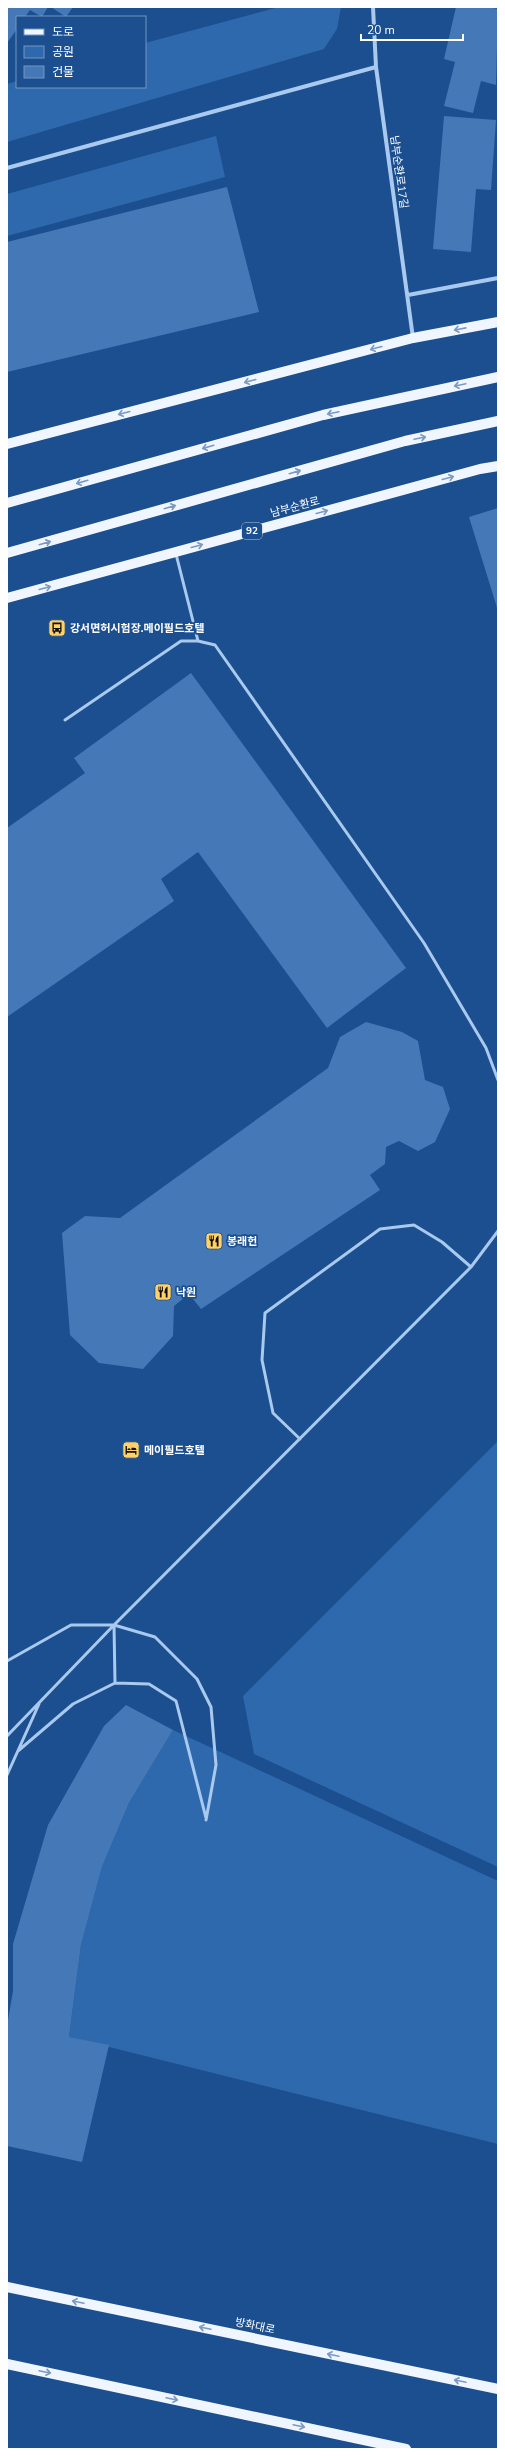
<svg xmlns="http://www.w3.org/2000/svg" width="505" height="2456" font-family="'Nunito Sans','Noto Sans KR',sans-serif">
  <style>
    .green { fill: #2e69ad }
    .building { fill: #4478b7 }
    .lines { fill: none; stroke-linecap: round; stroke-linejoin: round }
    .service { stroke: #a9c9ee; stroke-width: 3 }
    .minor { stroke: #a9c9ee; stroke-width: 4 }
    .primary { stroke: #f0f6ff; stroke-width: 10 }
    .oneway { stroke: #7b9ac1 }
    .labels { text-anchor: middle; dominant-baseline: central; stroke-width: 3.5; stroke-linejoin: round; paint-order: stroke }
    .shield { fill: #1b4f8f; stroke: #bbcadd; stroke-width: 1 }
    .shield-label { font-size: 10px; font-weight: bold; fill: #fff }
    .street-label { font-size: 11px; fill: #fff; stroke: #1b4f8f }
    .poi-label { font-size: 11px; font-weight: bold; fill: #fff; stroke: #1b4f8f; text-anchor: start }
  </style>
  <rect width="100%" height="100%" fill="#1b4f8f"/>
  <path class="green" d="M279 7H341L337 29 324 49 7 142V84L17 81V87H145V43Z
    M216 136 225 177 7 236V194Z
    M498 1441V1867L254 1754 243 1696Z
    M173 1730 498 1881V2144L69 2037 81 1945 102 1867 129 1803Z"/>
  <path class="building" d="M7 7H48L42 17 30 10 25 17H17V29L7 43Z
    M51 7H73L66 17Z
    M456 7H488L498 9 496 85 481 81 473 113 444 106 455 62 444 59Z
    M444 116 496 120 491 190 476 189 471 252 433 249Z
    M227 187 259 312 7 372V242Z
    M498 508V611L469 517Z
    M191 673 406 968 327 1028 198 852 161 879 174 901 7 1017V828L85 773 74 758Z
    M366 1022 402 1032 418 1041 425 1080 443 1087 450 1109 435 1142 418 1151 399 1141 386 1147 385 1164 370 1175 380 1190 201 1309 189 1294 174 1306 173 1336 143 1369 99 1363 70 1335 62 1233 85 1216 120 1218 328 1068 340 1037Z
    M126 1705 173 1730 129 1803 102 1867 81 1945 69 2037 109 2045 82 2162 7 2146V2026L13 1991V1944L48 1825 104 1726Z"/>
  <g class="lines">
    <path class="service" d="M176 554 198 641
      M65 720 181 641H198L215 645 424 943 486 1048 498 1080
      M300 1439 273 1413 262 1360 265 1313 380 1229 414 1225 442 1242 471 1267
      M114 1625 115 1683
      M7 1661 71 1625H114L155 1637 197 1679 211 1707 216 1765 206 1820
      M7 1736 114 1625 471 1267 498 1231
      M18 1751 73 1704 115 1683 149 1684 176 1701 206 1818
      M7 1775 39 1704"/>
    <path class="minor" d="M373 7 376 67 413 338
      M7 168 376 67
      M408 295 498 278"/>
    <path class="primary" d="M7 444 413 338 498 322
      M7 503 323 415 498 377
      M7 553 405 441 498 421
      M7 598 480 469 498 466
      M7 2287 498 2389
      M7 2364 406 2449"/>
  </g>
  <defs><path id="oneway-shaft" d="M-6 0H5M1.5-3L5.5 0L1.5 3" fill="none" stroke-width="1.6" stroke-linecap="round" stroke-linejoin="round"/></defs>
  <g class="oneway">
    <use href="#oneway-shaft" transform="translate(460 329) rotate(169)"/>
    <use href="#oneway-shaft" transform="translate(376 348) rotate(165)"/>
    <use href="#oneway-shaft" transform="translate(250 381) rotate(165)"/>
    <use href="#oneway-shaft" transform="translate(460 385) rotate(168)"/>
    <use href="#oneway-shaft" transform="translate(124 413) rotate(165)"/>
    <use href="#oneway-shaft" transform="translate(333 413) rotate(168)"/>
    <use href="#oneway-shaft" transform="translate(420 438) rotate(-12)"/>
    <use href="#oneway-shaft" transform="translate(208 447) rotate(164)"/>
    <use href="#oneway-shaft" transform="translate(295 472) rotate(-16)"/>
    <use href="#oneway-shaft" transform="translate(448 478) rotate(-15)"/>
    <use href="#oneway-shaft" transform="translate(82 482) rotate(164)"/>
    <use href="#oneway-shaft" transform="translate(170 507) rotate(-16)"/>
    <use href="#oneway-shaft" transform="translate(322 512) rotate(-15)"/>
    <use href="#oneway-shaft" transform="translate(45 543) rotate(-16)"/>
    <use href="#oneway-shaft" transform="translate(197 546) rotate(-15)"/>
    <use href="#oneway-shaft" transform="translate(45 588) rotate(-15)"/>
    <use href="#oneway-shaft" transform="translate(78 2302) rotate(-168)"/>
    <use href="#oneway-shaft" transform="translate(205 2328) rotate(-168)"/>
    <use href="#oneway-shaft" transform="translate(333 2355) rotate(-168)"/>
    <use href="#oneway-shaft" transform="translate(45 2372) rotate(12)"/>
    <use href="#oneway-shaft" transform="translate(460 2381) rotate(-168)"/>
    <use href="#oneway-shaft" transform="translate(172 2399) rotate(12)"/>
    <use href="#oneway-shaft" transform="translate(299 2426) rotate(12)"/>
  </g>
  <defs>
    <symbol id="bus-square" viewBox="-11 -11 22 22"><rect x="-9" y="-9" width="18" height="18" rx="4" fill="#ffd166" stroke="#1b4f8f"/><path d="M-5-6H5V4H4V6H2V4H-2V6H-4V4H-5ZM-3.5-4V0h7V-4ZM-3.5 1.2v1.5H-2V1.2ZM2 1.2v1.5H3.5V1.2Z" fill="#111"/></symbol>
    <symbol id="restaurant-square" viewBox="-11 -11 22 22"><rect x="-9" y="-9" width="18" height="18" rx="4" fill="#ffd166" stroke="#1b4f8f"/><path d="M-5-6h1v4h1v-4h1v4h1v-4h1v5L-1.5 .5V6h-2V.5L-5-1ZM5-6V6H3V1.5H1.5Q1.5-4 5-6Z" fill="#111"/></symbol>
    <symbol id="hotel-square" viewBox="-11 -11 22 22"><rect x="-9" y="-9" width="18" height="18" rx="4" fill="#ffd166" stroke="#1b4f8f"/><path d="M-6-4.5h1.5V1H6V5H4.5V3h-9V5H-6ZM-4 0a1.8 1.8 0 1 1 3.6 0ZM.5 0V-2.5h3Q6-2.5 6 0Z" fill="#111"/></symbol>
  </defs>
  <g fill-rule="evenodd">
    <use href="#bus-square" x="47" y="618" width="20" height="20"/>
    <use href="#restaurant-square" x="204" y="1231" width="20" height="20"/>
    <use href="#restaurant-square" x="153" y="1282" width="20" height="20"/>
    <use href="#hotel-square" x="121" y="1440" width="20" height="20"/>
  </g>
  <g class="labels">
    <rect class="shield" x="242" y="523" width="20" height="16" rx="3"/>
    <g class="shield-label">
      <text x="252" y="531">92</text>
    </g>
    <g class="street-label">
      <text transform="translate(399 172) rotate(82)">남부순환로17길</text>
      <text transform="translate(295 507) rotate(-15)">남부순환로</text>
      <text transform="translate(255 2326) rotate(12)">방화대로</text>
    </g>
    <g class="poi-label">
      <text x="70" y="628">강서면허시험장.메이필드호텔</text>
      <text x="227" y="1241">봉래헌</text>
      <text x="176" y="1292">낙원</text>
      <text x="144" y="1450">메이필드호텔</text>
    </g>
  </g>
  <rect width="505" height="2456" fill="none" stroke="#ffffff" stroke-width="16"/>
  <rect x="16" y="16" width="130" height="72" fill="#1b4f8f" stroke="#7695bc"/>
  <rect x="24" y="29" width="20" height="6" fill="#f0f6ff" stroke="#7695bc"/>
  <text x="52" y="36" font-size="12" fill="#ffffff">도로</text>
  <rect x="24" y="46" width="20" height="12" fill="#2e69ad" stroke="#7695bc"/>
  <text x="52" y="56" font-size="12" fill="#ffffff">공원</text>
  <rect x="24" y="66" width="20" height="12" fill="#4478b7" stroke="#7695bc"/>
  <text x="52" y="76" font-size="12" fill="#ffffff">건물</text>
  <path d="M361 34v6h102v-6" fill="none" stroke="#ffffff" stroke-width="2"/>
  <text x="367" y="34" font-size="12" fill="#ffffff" stroke="#1b4f8f" stroke-width="3" paint-order="stroke">20 m</text>
</svg>
